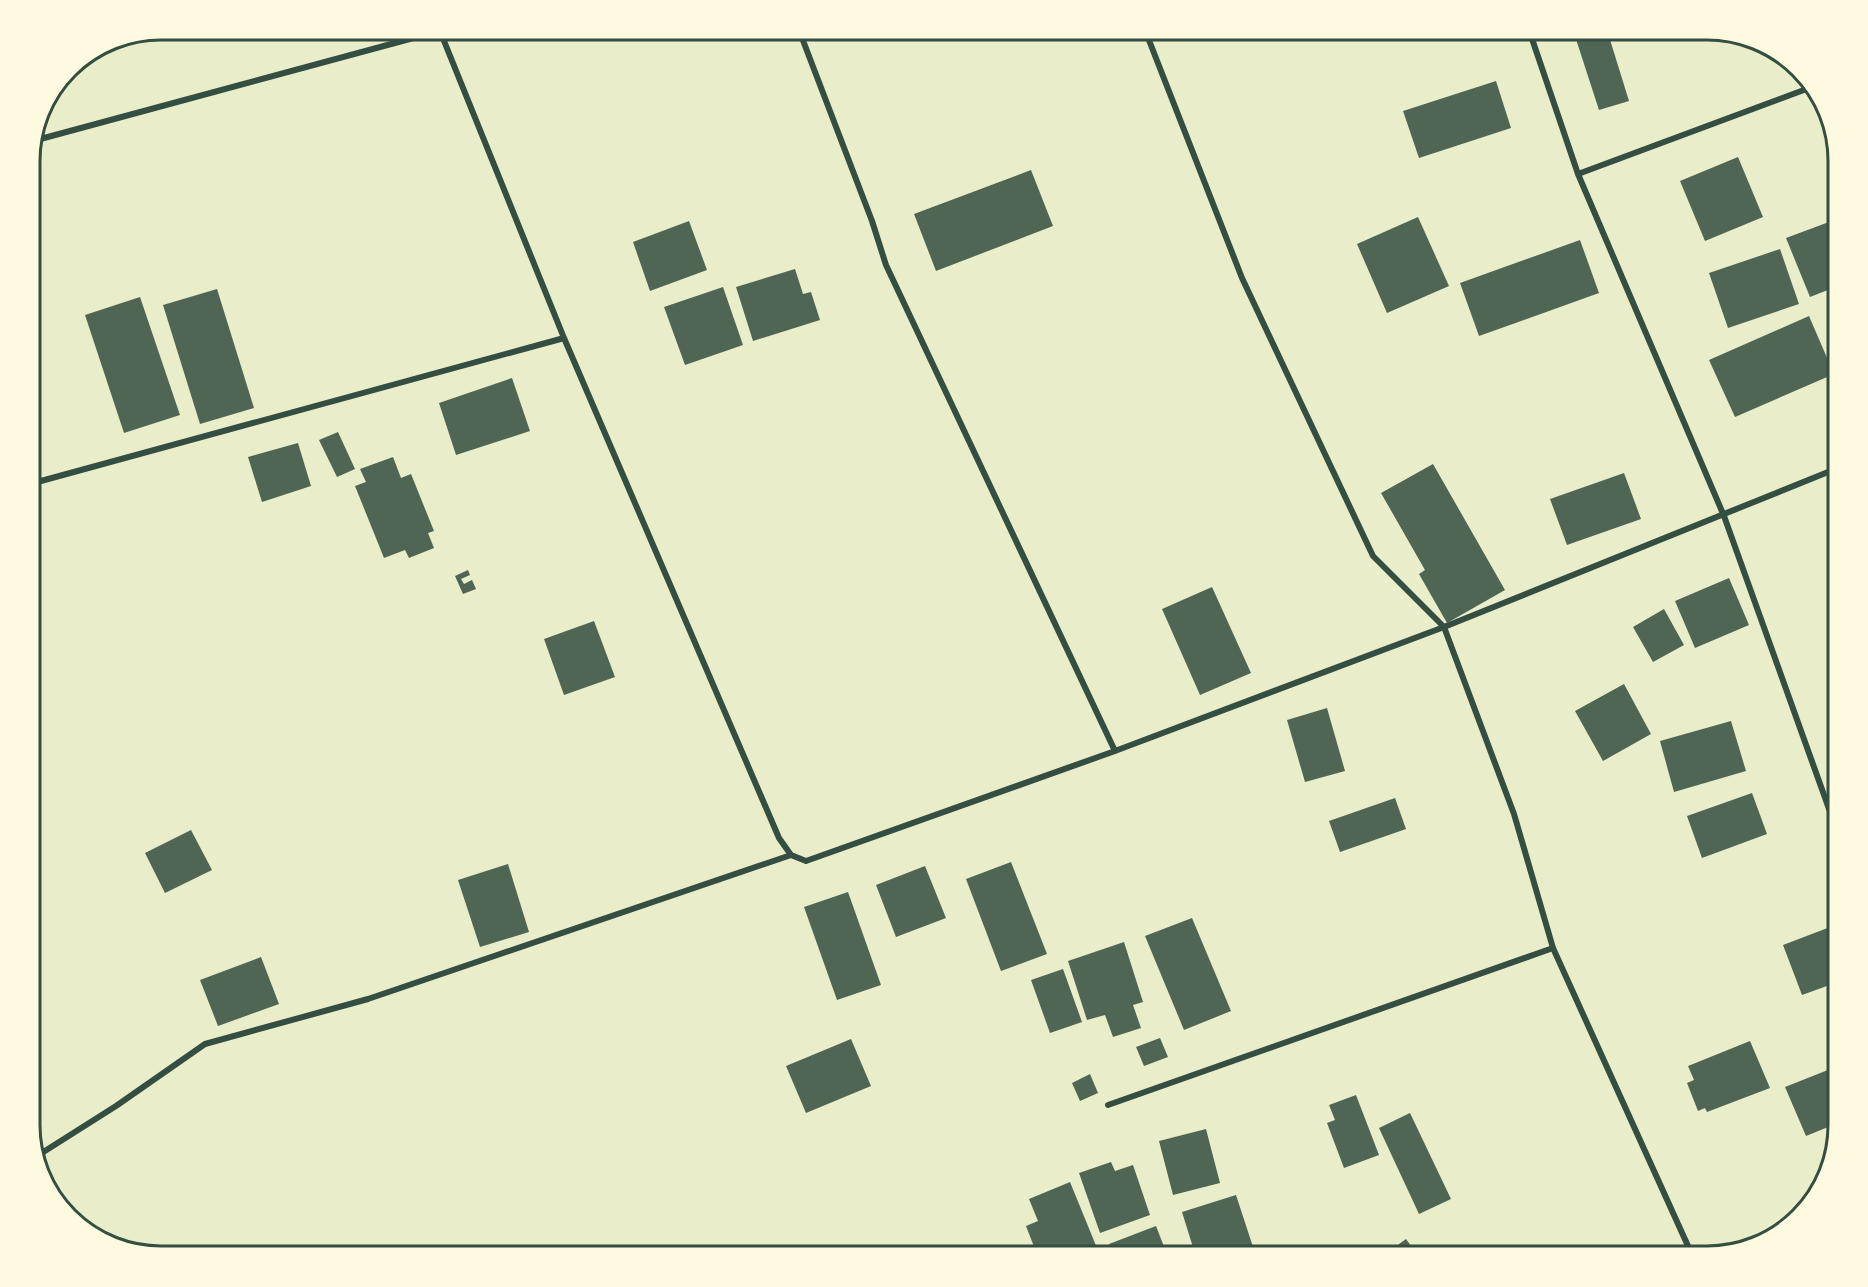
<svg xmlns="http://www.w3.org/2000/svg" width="1868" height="1287" font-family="'Fira Sans Condensed',sans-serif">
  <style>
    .building { fill: #4f6655 }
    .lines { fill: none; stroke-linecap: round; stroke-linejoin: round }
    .minor { stroke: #344e41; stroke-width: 6 }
    .rim { fill: none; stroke: #344e41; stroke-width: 3 }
  </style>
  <rect width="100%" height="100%" fill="#e9edc9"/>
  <path class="building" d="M1573 30H1607L1629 101 1599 110Z
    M1496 81 1511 128 1419 158 1403 111Z
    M1738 157 1763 217 1705 241 1680 181Z
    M1031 170 1053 226 936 271 914 214Z
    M1418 217 1449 286 1387 313 1357 244Z
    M1837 219 1838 286 1810 297 1786 238Z
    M689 221 707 270 650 291 633 242Z
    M1580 240 1599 293 1479 336 1460 283Z
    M1780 249 1799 304 1728 328 1709 273Z
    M795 269 803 294 811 292 820 320 753 341 736 287Z
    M723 287 743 345 685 365 664 307Z
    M217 289 254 408 200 424 163 305Z
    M140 297 180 415 124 433 85 315Z
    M1809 316 1834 374 1735 417 1709 360Z
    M512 378 530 431 456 455 439 403Z
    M338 432 355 469 337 477 319 440Z
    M298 443 311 486 262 502 248 457Z
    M393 457 401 478 411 474 434 531 428 533 434 548 409 558 405 550 384 558 355 486 366 482 360 469Z
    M1433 464 1505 590 1447 623 1419 574 1425 570 1381 493Z
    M1624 473 1641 519 1567 545 1550 499Z
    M468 570 470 575 461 579 464 584 472 580 476 589 463 594 455 576Z
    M1729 578 1749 625 1695 648 1675 601Z
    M1212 587 1251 673 1200 695 1162 609Z
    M1664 609 1684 645 1653 662 1633 627Z
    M594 621 615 677 564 695 544 639Z
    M1624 684 1651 734 1603 761 1575 711Z
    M1327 708 1345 771 1305 782 1287 720Z
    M1731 721 1746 771 1674 792 1660 741Z
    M1752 793 1767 834 1702 858 1687 816Z
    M1395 798 1406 829 1340 852 1329 821Z
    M191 830 212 870 165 893 145 853Z
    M1011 862 1047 954 1001 971 966 879Z
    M508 864 529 932 480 947 458 880Z
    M925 866 946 918 896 937 876 885Z
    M848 892 881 985 837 1000 804 907Z
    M1192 918 1231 1011 1184 1030 1145 936Z
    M1838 924V982L1802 995 1783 945Z
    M1124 942 1143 1002 1133 1005 1141 1028 1113 1037 1105 1015 1087 1020 1068 961Z
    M261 957 279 1004 218 1026 200 980Z
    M1063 969 1082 1022 1050 1033 1031 980Z
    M1160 1038 1168 1057 1144 1066 1136 1047Z
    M851 1039 871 1086 806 1113 786 1066Z
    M1750 1041 1770 1088 1707 1112 1705 1108 1698 1111 1687 1083 1694 1080 1688 1066Z
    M1838 1066V1123L1806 1136 1785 1087Z
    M1090 1074 1098 1093 1080 1101 1072 1083Z
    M1356 1095 1379 1155 1344 1168 1327 1123 1335 1120 1329 1105Z
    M1410 1113 1451 1199 1419 1214 1379 1128Z
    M1206 1129 1220 1183 1173 1195 1159 1141Z
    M1111 1162 1115 1171 1133 1165 1150 1215 1100 1233 1079 1173Z
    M1070 1182 1099 1253 1089 1257H1053L1051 1254 1038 1257 1026 1226 1038 1221 1029 1199Z
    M1236 1195 1254 1250 1232 1257H1196L1182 1212Z
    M1156 1226 1168 1257H1114L1109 1244Z
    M1406 1239 1419 1257H1381Z"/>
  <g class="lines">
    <path class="minor" d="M799 30 872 221 886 265 1115 751
      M1145 30 1242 278 1373 556 1444 627 1514 814 1553 948 1693 1257
      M1529 30 1578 174 1724 516 1838 834
      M440 31 564 338 779 838 791 855 806 861 1115 751 1444 627 1838 468
      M33 141 443 30
      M1578 174 1812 87
      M30 484 564 338
      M1108 1105 1553 948
      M37 1156 116 1106 205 1044 368 999 791 855"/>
  </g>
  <path d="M0 0H1868V1287H0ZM161 40H1707A121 121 0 0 1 1828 161V1125A121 121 0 0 1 1707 1246H161A121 121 0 0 1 40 1125V161A121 121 0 0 1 161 40Z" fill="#fefae0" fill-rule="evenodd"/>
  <path class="rim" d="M161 40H1707A121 121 0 0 1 1828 161V1125A121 121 0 0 1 1707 1246H161A121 121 0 0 1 40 1125V161A121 121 0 0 1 161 40Z"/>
</svg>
